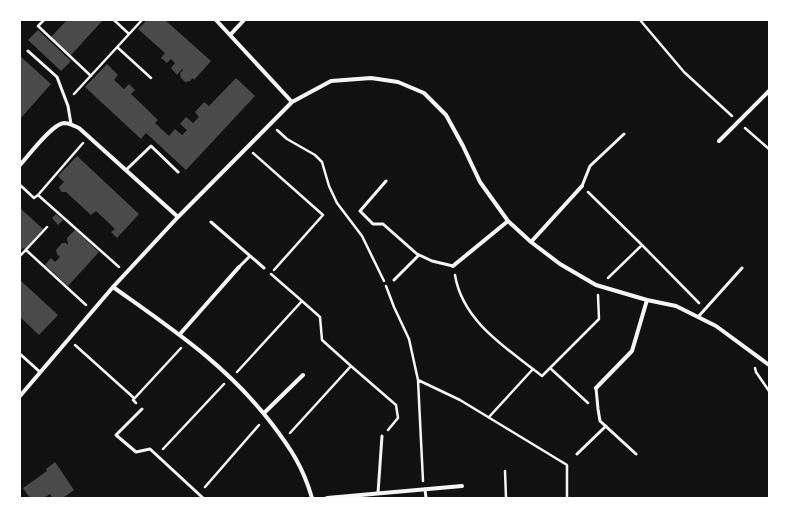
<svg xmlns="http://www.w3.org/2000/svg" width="789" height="518" font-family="Poppins,sans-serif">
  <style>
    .building { fill: #4a4a4a }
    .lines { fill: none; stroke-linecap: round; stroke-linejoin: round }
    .path { stroke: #f5f5f5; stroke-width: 2.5 }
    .service { stroke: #f5f5f5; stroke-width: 3 }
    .minor { stroke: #f5f5f5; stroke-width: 4 }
  </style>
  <rect width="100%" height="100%" fill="#111"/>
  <path class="building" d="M67 20H103L71 55 51 37Z
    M147 20H165L211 61 194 80 193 78 190 81 185 82 181 78 180 73 183 70 182 69 177 75 171 68 175 63 171 59 167 63 161 58 165 53 138 29Z
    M38 30 71 61 61 71 28 40Z
    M20 56 51 84 20 119Z
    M107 64 118 75 114 80 124 89 129 84 135 90 131 94 158 120 155 123 169 136 175 129 182 135 187 130 180 124 186 117 193 123 199 117 195 112 204 102 209 106 236 78 255 96 186 170 146 133 141 139 85 87Z
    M77 156 139 214 117 238 111 232 115 229 96 211 91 215 66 192H62L60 190 59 187 64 182 58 176Z
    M20 208 43 229 25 249 23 248 20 251Z
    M56 214 63 220 58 225 52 218Z
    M75 230 99 252 68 286 45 265 51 258 55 262 60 257 57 254 56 250 62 243H66L68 245 67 238Z
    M20 280 58 315 39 335 20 317Z
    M55 462 74 490 63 498H52L50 494 44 498H30L23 488 47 471 46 469Z"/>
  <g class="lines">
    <path class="path" d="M44 20 38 26 91 76
      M114 20 129 34
      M640 20 684 72 732 116
      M117 47 151 78
      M74 94 142 20
      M745 128 769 149
      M277 130 287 139 315 155 322 162 329 186 337 203 362 236 384 281
      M83 143 38 195 119 267
      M253 153 323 215 274 270
      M20 185 34 198 38 195
      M588 192 642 245
      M26 250 86 305
      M20 256 47 227
      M455 275C462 318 500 344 533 369
      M608 278 642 245 699 303
      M386 286 394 307 409 339 418 380
      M75 345 134 398
      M351 366 396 405 398 418 388 430
      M550 368 588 403
      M755 368 756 372 769 391
      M237 372 302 301 271 274
      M136 403 133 400 181 348
      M489 417 533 369 542 376 599 319 598 295
      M290 433 351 366 322 340 320 317 302 301
      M163 449 224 384
      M505 471 506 498
      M423 481 418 380 460 400 567 465V498
      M205 487 259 425"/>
    <path class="service" d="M28 51 57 77 68 106 71 124
      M126 170 151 146 178 172
      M386 181 360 211 373 224H383L417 254 432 261 453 266
      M582 186 590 166 624 134
      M211 222 264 268
      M239 267 250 256
      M394 280 419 255
      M698 317 742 268
      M20 354 40 372
      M596 388 598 409 600 421 636 454
      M142 409 116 435 136 452 150 449 203 498
      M577 454 606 426
      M425 489 426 498
      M378 493 382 436"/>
    <path class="minor" d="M216 20 292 102
      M231 34 244 20
      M719 141 769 91
      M20 165C29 155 52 124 64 123 70 123 74 126 79 128L178 217
      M531 242 582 186
      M453 266 508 221
      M113 287C172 329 227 365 272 424 291 449 303 467 312 498
      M180 334 239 267
      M596 388 632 351 647 300
      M20 396 113 287 178 217 292 102 331 81 371 78 398 82 424 93 446 115 463 146 480 182 508 221 531 242 560 264 596 285 647 300 676 306 716 326 769 365
      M264 413 303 375
      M327 498 462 486"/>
  </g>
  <rect width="789" height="518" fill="none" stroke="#ffffff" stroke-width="42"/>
</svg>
